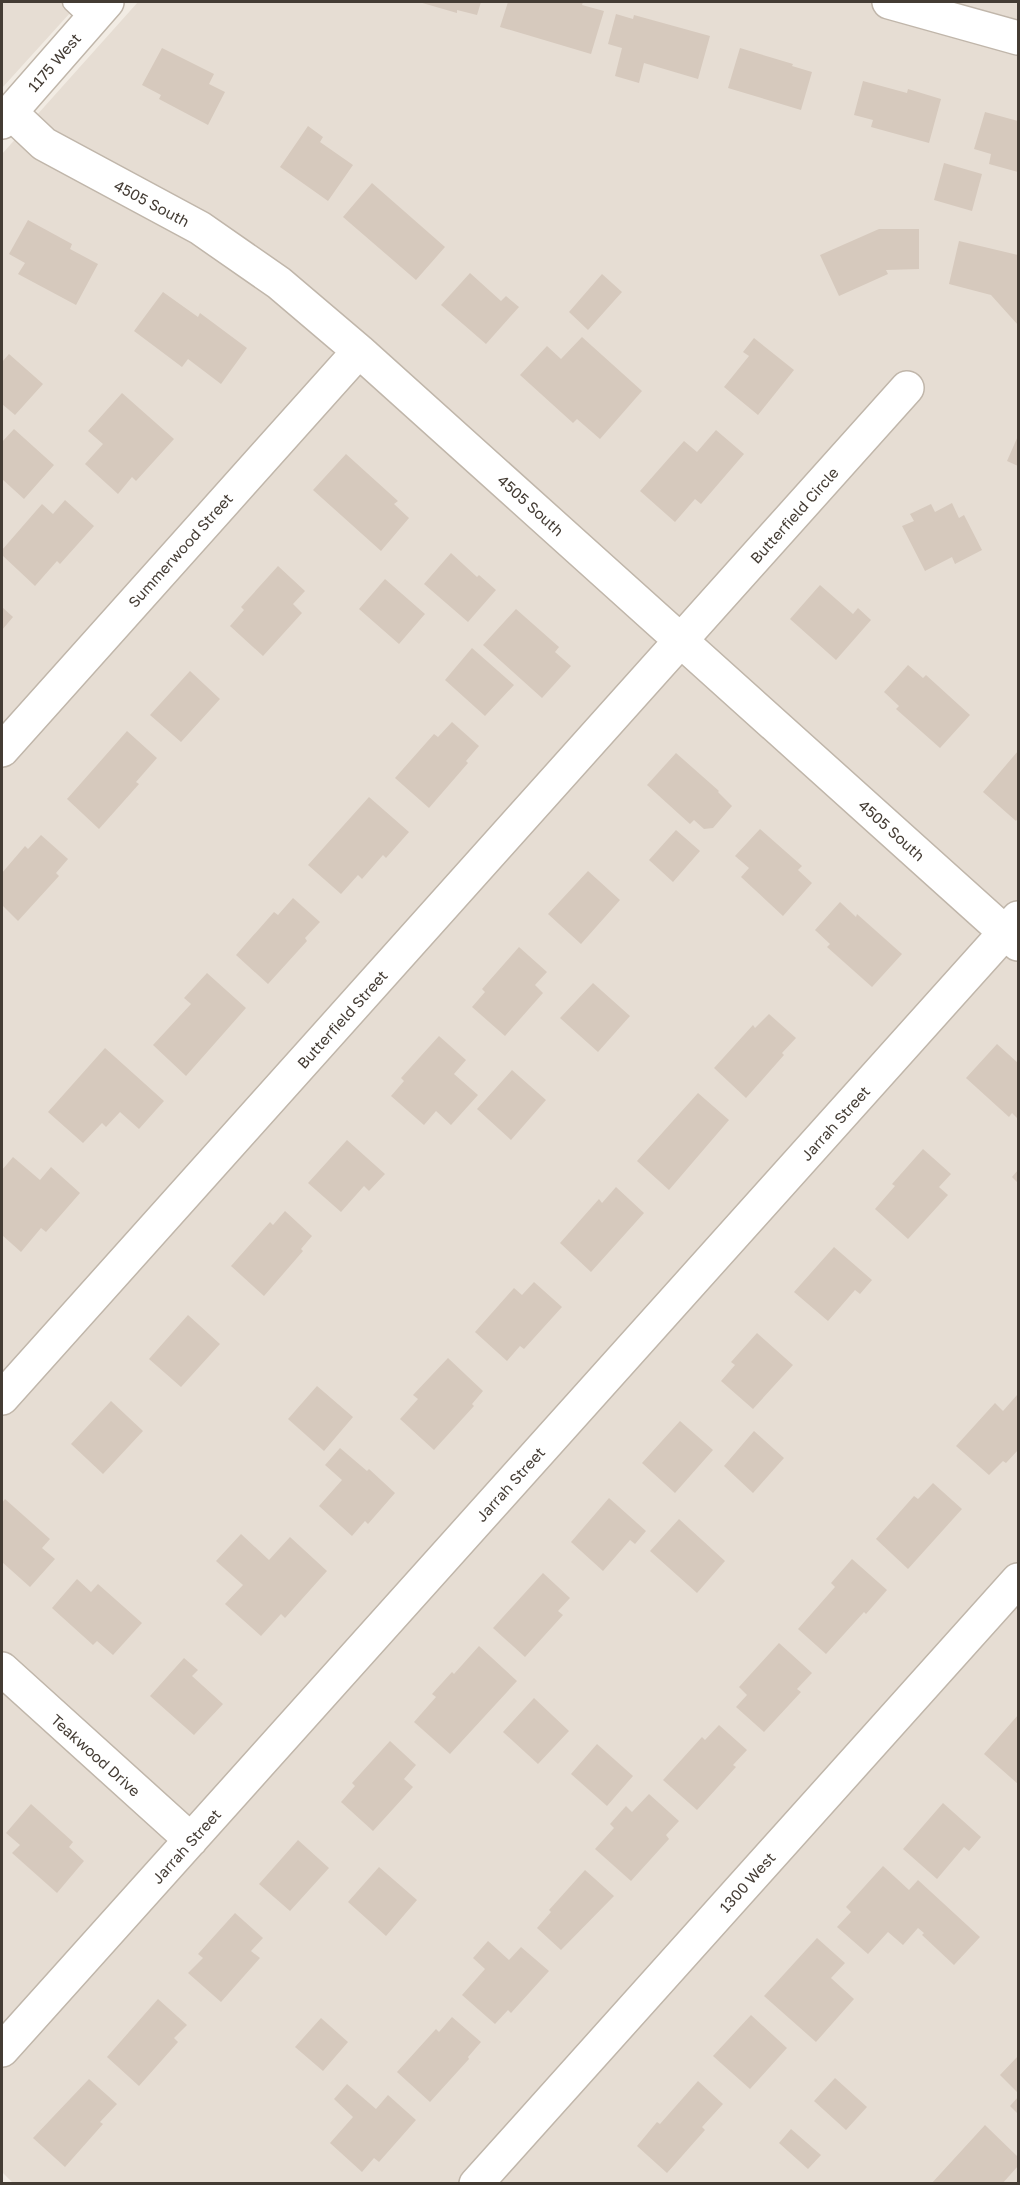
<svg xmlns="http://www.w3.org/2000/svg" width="1020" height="2185" font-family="'Golos Text',sans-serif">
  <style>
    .residential { fill: #e6ddd3 }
    .building { fill: #d6c9bd }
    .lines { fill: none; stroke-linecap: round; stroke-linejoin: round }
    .lane-casing { stroke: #c0b6aa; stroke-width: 21 }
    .street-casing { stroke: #c0b6aa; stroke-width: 36 }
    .lane { stroke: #fff; stroke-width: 18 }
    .street { stroke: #fff; stroke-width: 33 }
    .labels { text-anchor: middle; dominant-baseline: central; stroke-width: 4.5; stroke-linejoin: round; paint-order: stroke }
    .street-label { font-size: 15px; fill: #443c34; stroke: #fff }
  </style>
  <rect width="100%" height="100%" fill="#f2ece4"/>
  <path class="residential" d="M2 2H80L2 88Z
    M138 2H1018V2183L14 2184 2 2172V154Z"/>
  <path class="building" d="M419 2H481L477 15 457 10V13Z
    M508 2H583L582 5 604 11 591 54 500 27Z
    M616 14 633 19 634 15 710 36 698 79 644 63 639 83 615 76 622 48 608 44Z
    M162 48 214 74 209 84 225 92 208 125 159 99 161 95 142 85Z
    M740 48 793 64 792 66 812 72 801 110 728 88Z
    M863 81 907 93 908 89 941 99 929 143 871 127 873 120 854 115Z
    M985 112 1018 121V172L989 164 991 154 974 149Z
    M308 126 323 137 320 142 353 165 328 201 280 167Z
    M944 163 982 174 972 211 934 200Z
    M372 183 445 247 416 280 343 217Z
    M28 220 72 244 70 249 98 264 76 305 18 274 25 263 9 254Z
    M879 229H919V269L886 270 888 274 839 296 820 255Z
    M959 241 1018 255V325L991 295 949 284Z
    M470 273 501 301 506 296 519 307 486 344 441 305Z
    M602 274 622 292 588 330 569 312Z
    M163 292 198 317 200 313 247 348 221 384 188 359 182 367 134 331Z
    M582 337 642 391 600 439 577 419 573 423 520 375 547 346 561 359Z
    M754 338 794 370 758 415 724 387 749 356 743 352Z
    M9 354 43 384 15 415 2 404V362Z
    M122 393 174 439 136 481 132 477 118 494 85 464 103 444 88 431Z
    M14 429 54 465 24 499 2 479V442Z
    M716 430 744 454 701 504 695 499 675 522 640 491 684 441 697 452Z
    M1018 436V466L1007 461Z
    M346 454 398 501 394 504 409 518 381 551 313 490Z
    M65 500 94 526 60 564 57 561 35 586 2 555V550L42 504 53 514Z
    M952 503 959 518 964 515 982 550 955 564 952 557 925 571 902 526 914 521 910 514 931 504 935 512Z
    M451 553 477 577 479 575 496 590 468 622 424 584Z
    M278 566 305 591 293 604 302 613 263 656 230 626 244 610 241 607Z
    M385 579 425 614 399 644 359 609Z
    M820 585 853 614 858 608 871 620 836 660 790 619Z
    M2 607 13 617 2 630Z
    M516 609 559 647 555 652 571 666 542 698 483 645Z
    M472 648 514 685 485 716 445 680Z
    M908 665 923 678 926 675 970 715 940 748 896 709 899 706 884 692Z
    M190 671 220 699 181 742 150 715Z
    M452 722 479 746 466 761 468 763 429 808 395 778 434 734 438 737Z
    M127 731 157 758 136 782 139 784 99 829 67 799Z
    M1018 751V818L1016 821 983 792Z
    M676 753 719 791 718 792 732 806 713 828 704 829 694 820 690 824 647 785Z
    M369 797 409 832 386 858 383 855 362 879 358 875 341 894 308 865Z
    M760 829 802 866 798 870 812 883 783 916 741 877 749 868 735 856Z
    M676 830 700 851 673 882 649 860Z
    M41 835 68 859 56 873 59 876 18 921 2 905V873L25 846 28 849Z
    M588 871 620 900 581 944 548 914Z
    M293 898 320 922 305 938 307 941 268 984 236 955 274 912 278 915Z
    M840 902 856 917 857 914 902 954 872 987 827 947 830 944 815 930Z
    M519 947 547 972 535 985 543 993 505 1036 472 1007 485 992 482 989Z
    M207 973 246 1008 186 1076 153 1045 191 1004 184 998Z
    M593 983 630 1016 598 1052 560 1018Z
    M769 1014 796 1038 782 1053 784 1055 746 1098 714 1068 753 1025 755 1028Z
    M439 1036 466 1060 454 1074 478 1095 451 1125 436 1111 424 1125 391 1096 404 1081 401 1078Z
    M997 1044 1018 1063V1119L1012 1113 1009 1117 966 1078Z
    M105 1048 164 1101 139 1129 120 1112 106 1127 102 1123 83 1143 48 1112Z
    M512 1070 546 1100 511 1140 477 1109Z
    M698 1093 729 1120 669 1190 637 1161Z
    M347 1140 385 1174 369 1191 364 1186 341 1212 308 1183Z
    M923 1149 951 1174 939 1187 948 1195 908 1239 875 1209 895 1186 892 1184Z
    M13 1157 40 1180 51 1167 80 1193 46 1232 41 1228 21 1252 2 1235V1170Z
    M1018 1170V1183L1012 1177Z
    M616 1187 644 1213 591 1272 560 1243 599 1199 602 1203Z
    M285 1211 312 1236 301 1249 303 1251 264 1296 231 1266 270 1222 273 1225Z
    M834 1247 872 1280 860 1294 855 1290 828 1321 794 1292Z
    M534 1282 562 1307 524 1349 520 1346 507 1361 475 1332 514 1288 522 1295Z
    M188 1315 220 1344 181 1387 149 1359Z
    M757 1333 793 1365 753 1409 721 1381 735 1365 731 1362Z
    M448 1358 483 1391 472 1404 474 1406 434 1450 400 1419 418 1399 413 1395Z
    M317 1386 353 1417 324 1451 288 1419Z
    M1017 1395 1018 1450 1006 1463 1003 1461 989 1475 956 1446 995 1403 1003 1411Z
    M111 1401 143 1431 103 1474 71 1444Z
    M680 1421 713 1450 675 1493 642 1463Z
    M754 1431 784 1458 753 1493 724 1466Z
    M340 1448 367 1471 369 1469 395 1493 368 1524 365 1521 352 1536 319 1506 342 1480 325 1465Z
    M933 1483 962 1509 908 1569 876 1539 914 1496 918 1499Z
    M609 1498 646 1531 635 1544 630 1540 603 1571 571 1542Z
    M5 1499 50 1539 42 1548 55 1559 30 1587 2 1562V1503Z
    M679 1519 725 1561 697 1593 650 1551Z
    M241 1534 269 1560 290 1537 327 1571 285 1618 281 1614 261 1636 225 1604 243 1585 216 1561Z
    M852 1559 887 1590 866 1614 864 1612 826 1654 798 1629 835 1587 831 1583Z
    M543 1573 570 1598 558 1611 563 1615 525 1657 493 1628Z
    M77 1579 91 1592 98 1584 142 1623 113 1655 97 1641 93 1645 52 1608Z
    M779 1643 812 1673 797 1689 801 1692 764 1732 736 1707 747 1695 739 1687Z
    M479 1646 517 1681 450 1754 414 1722 436 1697 432 1694 452 1672 454 1674Z
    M184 1658 198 1670 192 1676 223 1704 194 1735 150 1696Z
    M534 1698 569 1731 538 1764 503 1732Z
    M1018 1715V1784L984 1754Z
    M719 1725 747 1750 733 1765 736 1767 697 1810 663 1780 702 1737 705 1740Z
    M390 1741 416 1765 404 1779 413 1787 373 1831 341 1802 355 1786 352 1783Z
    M597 1744 633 1776 607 1806 571 1774Z
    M649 1794 679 1821 666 1835 669 1839 631 1881 595 1849 614 1828 610 1824 626 1806 632 1812Z
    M943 1803 981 1837 969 1851 964 1847 937 1879 903 1849Z
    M31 1804 73 1842 69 1847 84 1861 57 1893 12 1853 20 1845 6 1833Z
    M298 1840 329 1868 290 1911 259 1884Z
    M883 1866 909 1890 918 1880 980 1937 954 1965 922 1935 924 1933 918 1928 903 1945 888 1932 868 1954 837 1927 851 1912 846 1907Z
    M379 1867 417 1900 386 1936 348 1902Z
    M585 1870 614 1896 561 1950 537 1928 551 1912 549 1910Z
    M235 1913 263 1938 251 1951 260 1958 221 2002 188 1973 203 1958 198 1954Z
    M817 1938 845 1963 831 1978 854 1999 816 2042 764 1996Z
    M488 1941 509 1960 521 1947 549 1971 511 2013 508 2010 495 2024 462 1995 485 1969 473 1958Z
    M158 1999 187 2025 174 2038 178 2042 139 2086 107 2057Z
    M751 2015 787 2048 750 2089 713 2056Z
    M452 2017 481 2042 468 2057 469 2059 430 2102 397 2072 436 2029 439 2032Z
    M321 2018 348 2042 323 2071 295 2047Z
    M1018 2056V2093L1000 2075Z
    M835 2078 867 2107 846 2130 814 2101Z
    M89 2079 117 2104 100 2122 103 2124 65 2167 33 2138Z
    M698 2081 723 2104 702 2127 705 2130 667 2173 637 2146 657 2122 660 2124Z
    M347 2084 376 2109 388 2095 416 2120 379 2162 374 2158 362 2172 330 2143 353 2117 334 2099Z
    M1018 2097V2114L1010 2106Z
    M985 2125 1018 2157V2166L1002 2184 995 2182 994 2184H931Z
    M791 2129 821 2155 808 2169 779 2143Z"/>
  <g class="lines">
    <defs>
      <path id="lane" d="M72 2 91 20"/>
      <path id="street" d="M889 2 1018 38
        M10 112 44 144 200 228 279 283 359 351 1018 944
        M2 122 107 2
        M2 750 359 351
        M2 1398 907 388
        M2 1669 191 1840
        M2 2050 1018 918
        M476 2184 1018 1580"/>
    </defs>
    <use href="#lane" class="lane-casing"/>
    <use href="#street" class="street-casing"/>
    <use href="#lane" class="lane"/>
    <use href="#street" class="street"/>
  </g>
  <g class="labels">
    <g class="street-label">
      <text transform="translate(54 62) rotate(-49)">1175 West</text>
      <text transform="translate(152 203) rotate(28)">4505 South</text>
      <text transform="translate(531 505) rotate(42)">4505 South</text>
      <text transform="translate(794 515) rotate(-48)">Butterfield Circle</text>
      <text transform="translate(180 550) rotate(-48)">Summerwood Street</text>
      <text transform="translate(892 830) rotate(42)">4505 South</text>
      <text transform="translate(342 1019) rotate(-48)">Butterfield Street</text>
      <text transform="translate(835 1123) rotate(-48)">Jarrah Street</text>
      <text transform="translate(510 1484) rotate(-48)">Jarrah Street</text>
      <text transform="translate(96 1755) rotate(42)">Teakwood Drive</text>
      <text transform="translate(186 1846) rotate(-48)">Jarrah Street</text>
      <text transform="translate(747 1882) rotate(-48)">1300 West</text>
    </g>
  </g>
  <rect width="1020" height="2185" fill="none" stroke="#443c34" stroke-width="6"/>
</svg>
